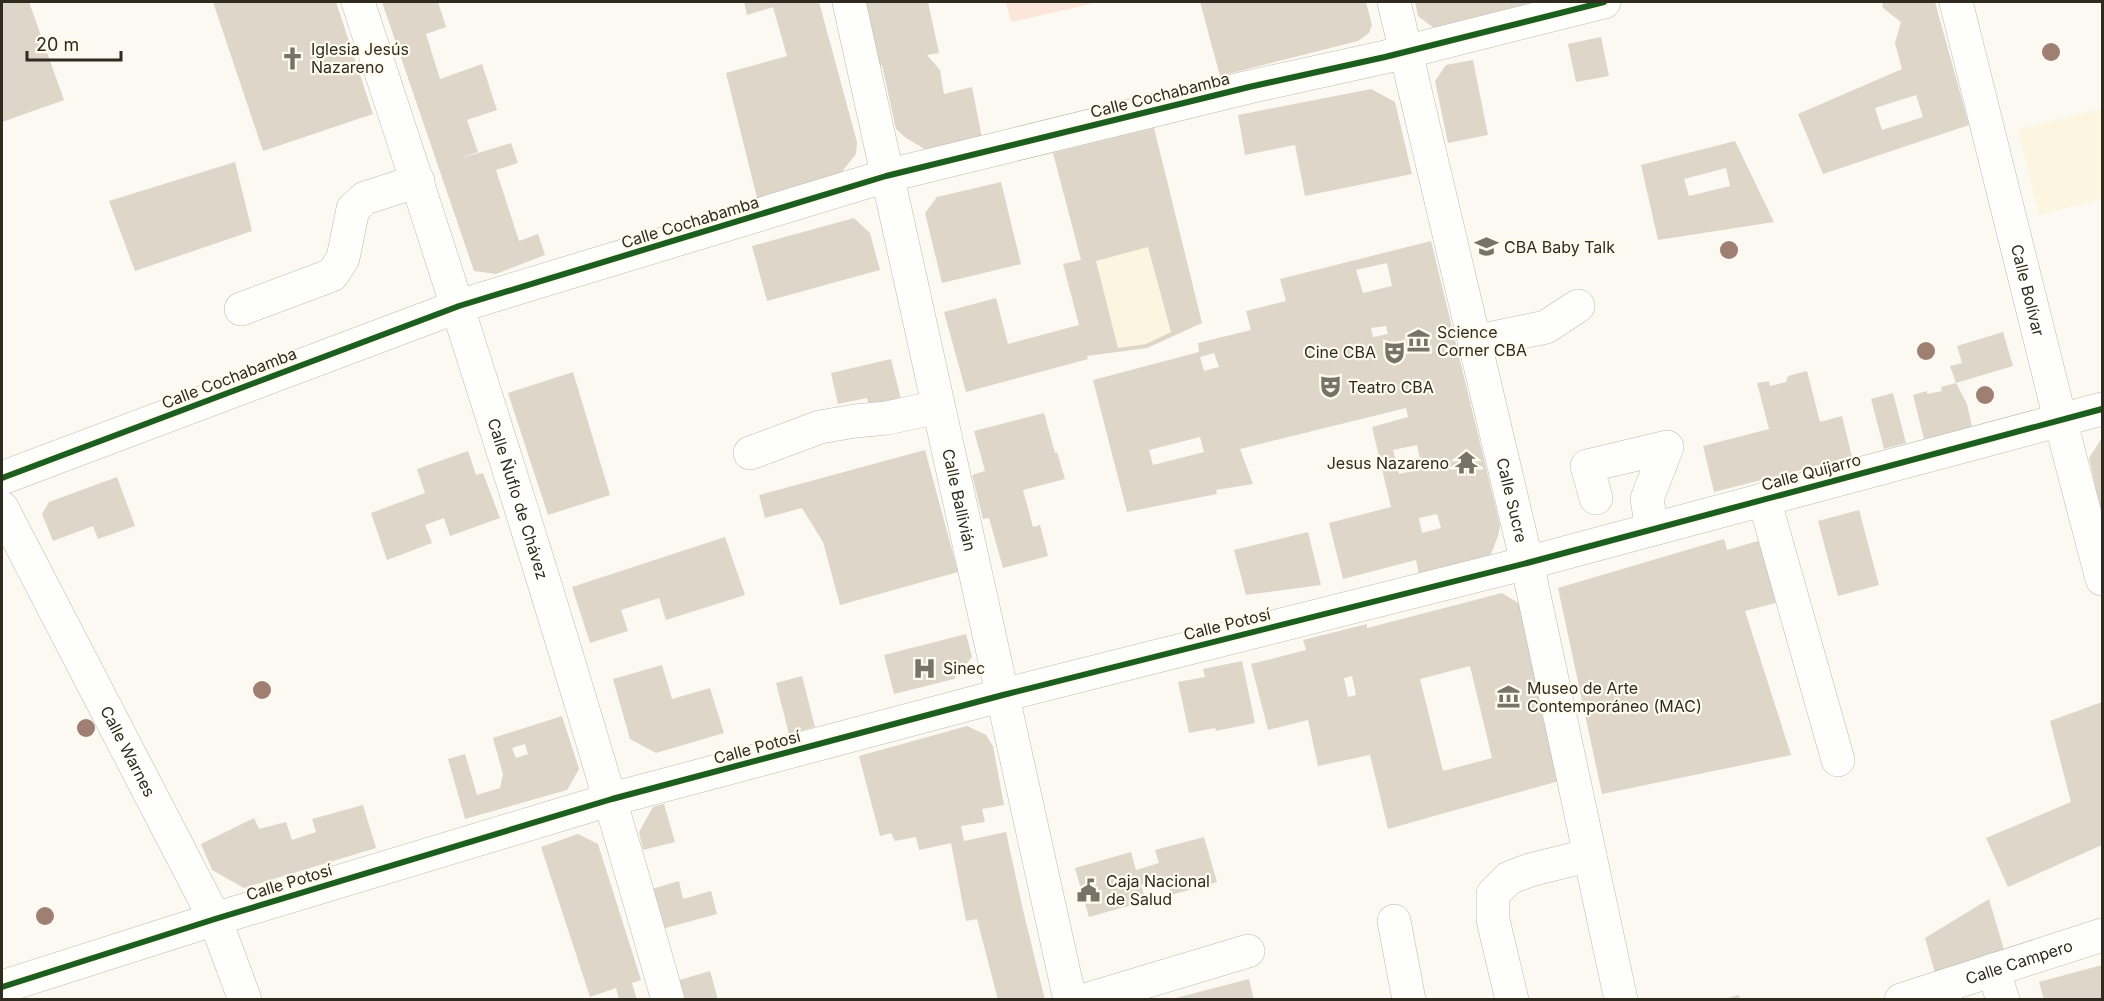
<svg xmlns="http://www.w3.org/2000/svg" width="2104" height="1001" font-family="Inter,sans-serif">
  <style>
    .built { fill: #fcf6e0 }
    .pitch { fill: #fce5da }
    .building { fill: #dfd6ca; fill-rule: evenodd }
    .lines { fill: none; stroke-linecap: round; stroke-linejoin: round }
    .minor-casing { stroke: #bdbab0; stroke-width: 34 }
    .minor { stroke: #fefefd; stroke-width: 33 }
    .cycleway-casing { stroke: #fffbed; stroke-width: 10 }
    .cycleway { stroke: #1b5e20; stroke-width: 6 }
    .tree { fill: #9e7f71 }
    .labels { text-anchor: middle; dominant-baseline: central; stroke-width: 4.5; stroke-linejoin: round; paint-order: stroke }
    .poi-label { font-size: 16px; fill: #302b1f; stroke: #fffbed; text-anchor: start }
    .street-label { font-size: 16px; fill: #302b1f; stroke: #fffbed }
  </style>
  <rect width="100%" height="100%" fill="#fbf9f1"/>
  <path class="built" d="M2102 109V199L2039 215 2018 130Z
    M1154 128 1202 323 1147 348 1087 356 1063 264 1081 259 1053 153Z"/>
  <path class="pitch" d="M1006 2H1091V4L1011 22Z"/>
  <path class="building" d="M2 2H29L64 100 2 122Z
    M213 2H336L373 114 263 151Z
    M382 2H438L446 27 426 34 440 79 482 64 497 110 467 120 478 152 458 159 511 143 518 163 496 170 519 241 538 234 545 255 496 274 474 271Z
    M744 2H819L857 142 856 154 837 178 758 202 726 73 787 56 773 7 747 15Z
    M866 2H928L939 53 927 55 940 70 944 94 972 87 982 138 928 151 906 138 896 129 882 65 879 66Z
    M1200 2H1366L1372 25 1369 33 1358 41 1220 76Z
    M1415 2H1568L1439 32 1418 16Z
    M1882 2H1935L1969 125 1823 174 1798 114 1902 69 1895 43 1901 22 1883 8ZM1916 95 1923 117 1882 130 1875 108Z
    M1601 37 1609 76 1576 82 1568 44Z
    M1473 60 1488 135 1448 143 1435 81 1446 65Z
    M1371 89 1395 102 1412 174 1305 196 1295 145 1245 155 1238 115Z
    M1154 128 1202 323 1147 348 1087 356 1088 359 966 392 944 312 996 298 1008 344 1079 325 1063 264 1081 260 1053 153ZM1148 247 1171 332 1146 344 1118 348 1096 261Z
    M1735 141 1774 222 1658 240 1641 165ZM1726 168 1730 186 1689 196 1684 179Z
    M235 162 252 231 135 271 109 201Z
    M1001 182 1021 264 942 283 925 213 937 197Z
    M854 218 870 233 880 270 767 301 752 246Z
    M1431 241 1500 525 1498 536 1491 554 1480 560 1419 575 1416 560 1343 579 1329 523 1391 507 1372 427 1408 417 1406 408 1240 449 1253 484 1216 490 1217 494 1127 512 1093 380 1199 352 1198 343 1251 330 1246 311 1286 301 1280 279ZM1387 263 1392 286 1363 293 1356 270ZM1386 326 1388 334 1373 337 1371 328ZM1214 353 1219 367 1204 371 1200 357ZM1200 437 1204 452 1153 465 1149 450ZM1417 445 1422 469 1399 474 1393 450ZM1437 514 1441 528 1422 533 1419 518Z
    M2003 332 2013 366 1956 383 1950 366 1962 363 1957 346Z
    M891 359 904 411 872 418 867 398 838 404 831 373Z
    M1807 371 1820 422 1842 416 1852 457 1714 492 1703 446 1769 429 1757 383 1769 381 1770 386 1786 382 1788 376Z
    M573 372 610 495 548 515 508 393Z
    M1956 383 1967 404 1972 427 1924 439 1913 395 1927 391V394L1942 391 1941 387Z
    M1893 393 1906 443 1884 449 1871 399Z
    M1044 413 1055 453 1057 452 1065 479 1023 490 1033 527 1040 525 1048 556 1003 568 989 518 983 519 972 475 985 471 974 431Z
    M2102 438V516L2089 458Z
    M925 450 958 572 840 605 823 542 802 508 765 518 759 495Z
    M468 451 476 475 483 473 500 518 450 536 444 518 425 525 432 543 387 560 371 513 425 493 417 469Z
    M117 477 135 526 98 539 93 526 53 541 42 514 49 502Z
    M1859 510 1879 585 1838 596 1818 521Z
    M1308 532 1321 585 1246 595 1234 550Z
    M725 537 745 595 666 620 659 598 621 610 628 631 590 643 572 587Z
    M1724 539 1727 550 1765 539 1783 601 1745 611 1791 755 1602 794 1558 588Z
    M1502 593 1520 604 1559 781 1388 829 1370 755 1318 766 1308 720 1268 730 1251 664 1306 650 1303 640 1367 624V628ZM1470 666 1492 758 1443 771 1420 679ZM1352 676 1356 695 1348 697 1344 678Z
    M966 634 972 657 954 679 894 694 884 655Z
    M1242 661 1255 723 1216 731 1215 728 1189 733 1178 682 1205 677 1203 669Z
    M662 665 672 699 710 688 724 733 656 753 630 739 613 679Z
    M802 676 815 727 789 734 776 683Z
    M2102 702V845L2008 887 1986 838 2071 802 2050 721Z
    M562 716 579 769 567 790 465 819 448 759 465 754 477 795 500 788 503 774 493 738ZM525 744 528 754 516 758 512 748Z
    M967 726 986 735 993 746 1004 805 982 809 985 822 961 826 964 841 1006 832 1023 910 1045 1000H998L977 919 966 921 951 843 919 850 916 837 895 841 891 833 880 836 859 756Z
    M664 804 675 842 643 850 639 832 653 807Z
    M363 805 376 848 244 888 212 870 201 844 254 818 259 829 286 822 292 840 316 832 312 819Z
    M578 834 598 844 641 980 632 983 637 1000H619L616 988 590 997 541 847Z
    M1204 837 1217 882 1171 895 1166 878 1141 885 1146 901 1089 917 1075 868 1131 852 1136 870 1159 863 1155 850Z
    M679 881 683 899 711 891 717 914 662 929 652 889Z
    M1989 899 2007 960 1937 980 1925 938Z
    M2102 965V1000H2044L2039 982Z
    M710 971 718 1000H681L676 981Z
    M1249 979 1254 1000H1172V999Z
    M1739 995 1740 1000H1724V999Z"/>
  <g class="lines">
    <defs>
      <g id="minor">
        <path id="s1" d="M358 2C467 332 573 664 668 1000"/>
        <path id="s2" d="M849 2 1070 1000"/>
        <path id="s3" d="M1394 2 1527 563 1621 1000"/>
        <path id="s4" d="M1956 2 2060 419 2102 579"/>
        <path d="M241 309 332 275 343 258 353 209 365 198 418 181"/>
        <path d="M1474 342 1546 327 1578 306"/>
        <path d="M750 453 820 427 855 421 887 418 938 407"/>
        <path d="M2 478 459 306 886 176 1249 87 1385 57 1604 2"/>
        <path d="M1596 498 1587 466 1667 447 1647 499 1652 529"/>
        <path d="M1764 499 1838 760"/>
        <path id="s5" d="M2 508 215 919 245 1000"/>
        <path d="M1394 921 1409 1000"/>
        <path d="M1993 970 2003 1000"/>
        <path d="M2 987 215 919 612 799 1003 695 1527 563 2102 409"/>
        <path d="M1085 1000 1248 951"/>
        <path d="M1512 1000 1493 920V894L1509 878 1530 870 1590 855"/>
        <path id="s6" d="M1901 1000 2102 935"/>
      </g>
    </defs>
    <use href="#minor" class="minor-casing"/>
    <use href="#minor" class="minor"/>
    <defs>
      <path id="cycleway" d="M2 478 459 306 886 176 1249 87 1385 57 1604 2
        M2 987 215 919 612 799 1003 695 1527 563 2102 409"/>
    </defs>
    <use href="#cycleway" class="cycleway-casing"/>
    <use href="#cycleway" class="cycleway"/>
  </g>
  <g class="tree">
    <circle cx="2051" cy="52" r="9"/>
    <circle cx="1729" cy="250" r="9"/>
    <circle cx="1926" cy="351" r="9"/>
    <circle cx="1985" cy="395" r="9"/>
    <circle cx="262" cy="690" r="9"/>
    <circle cx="86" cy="728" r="9"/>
    <circle cx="45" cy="916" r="9"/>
  </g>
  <defs>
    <symbol id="church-bare" viewBox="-9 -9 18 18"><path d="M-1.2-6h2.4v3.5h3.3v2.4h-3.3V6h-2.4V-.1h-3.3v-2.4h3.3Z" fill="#777368" stroke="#fffbed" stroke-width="2.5" paint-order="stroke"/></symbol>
    <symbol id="university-bare" viewBox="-9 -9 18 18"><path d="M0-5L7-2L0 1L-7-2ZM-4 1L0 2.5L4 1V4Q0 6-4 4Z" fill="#777368" stroke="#fffbed" stroke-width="2.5" paint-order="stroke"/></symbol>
    <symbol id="museum-bare" viewBox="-9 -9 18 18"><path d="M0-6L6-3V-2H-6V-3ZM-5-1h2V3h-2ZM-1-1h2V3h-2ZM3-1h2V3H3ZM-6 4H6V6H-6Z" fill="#777368" stroke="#fffbed" stroke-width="2.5" paint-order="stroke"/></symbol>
    <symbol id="theatre-bare" viewBox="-9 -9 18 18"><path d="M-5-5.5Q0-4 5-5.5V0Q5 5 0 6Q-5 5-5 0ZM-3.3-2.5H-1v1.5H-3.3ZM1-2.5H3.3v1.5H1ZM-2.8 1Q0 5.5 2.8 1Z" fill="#777368" stroke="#fffbed" stroke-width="2.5" paint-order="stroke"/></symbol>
    <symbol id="temple-bare" viewBox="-9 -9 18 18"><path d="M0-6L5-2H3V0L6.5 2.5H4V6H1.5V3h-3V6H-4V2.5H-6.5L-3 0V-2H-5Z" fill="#777368" stroke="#fffbed" stroke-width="2.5" paint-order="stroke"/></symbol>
    <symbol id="hospital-bare" viewBox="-9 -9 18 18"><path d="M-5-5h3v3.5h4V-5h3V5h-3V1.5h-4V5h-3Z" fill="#777368" stroke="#fffbed" stroke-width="2.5" paint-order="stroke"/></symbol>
    <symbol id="civic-bare" viewBox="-9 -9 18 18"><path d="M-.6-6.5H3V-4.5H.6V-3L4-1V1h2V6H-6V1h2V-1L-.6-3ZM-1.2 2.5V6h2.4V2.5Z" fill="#777368" stroke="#fffbed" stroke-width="2.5" paint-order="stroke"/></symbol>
  </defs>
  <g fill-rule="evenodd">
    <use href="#church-bare" x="276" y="42" width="33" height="33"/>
    <use href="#university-bare" x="1470" y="230" width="33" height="33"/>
    <use href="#museum-bare" x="1402" y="324" width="33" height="33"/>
    <use href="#theatre-bare" x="1378" y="336" width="33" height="33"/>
    <use href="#theatre-bare" x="1314" y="370" width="33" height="33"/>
    <use href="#temple-bare" x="1450" y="446" width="33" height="33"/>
    <use href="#hospital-bare" x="908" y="652" width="33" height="33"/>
    <use href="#museum-bare" x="1492" y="680" width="33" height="33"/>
    <use href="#civic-bare" x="1072" y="874" width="33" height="33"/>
  </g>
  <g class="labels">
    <g class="poi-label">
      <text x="311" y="49">Iglesia Jesús<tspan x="311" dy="18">Nazareno</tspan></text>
      <text x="1504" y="247">CBA Baby Talk</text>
      <text x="1437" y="332">Science<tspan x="1437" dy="18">Corner CBA</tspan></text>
      <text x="1376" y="352" text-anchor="end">Cine CBA</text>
      <text x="1348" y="387">Teatro CBA</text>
      <text x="1449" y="463" text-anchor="end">Jesus Nazareno</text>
      <text x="943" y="668">Sinec</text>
      <text x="1527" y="688">Museo de Arte<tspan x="1527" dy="18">Contemporáneo (MAC)</tspan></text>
      <text x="1106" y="881">Caja Nacional<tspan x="1106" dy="18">de Salud</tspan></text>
    </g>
    <g class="street-label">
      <text transform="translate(1160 95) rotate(-14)">Calle Cochabamba</text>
      <text transform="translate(690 222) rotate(-17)">Calle Cochabamba</text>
      <text stroke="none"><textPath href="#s4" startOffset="297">Calle Bolívar</textPath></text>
      <text transform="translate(229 378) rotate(-21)">Calle Cochabamba</text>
      <text transform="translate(1811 472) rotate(-15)">Calle Quijarro</text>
      <text stroke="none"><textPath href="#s1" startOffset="522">Calle Ñuflo de Chávez</textPath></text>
      <text stroke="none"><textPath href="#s3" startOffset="512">Calle Sucre</textPath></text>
      <text stroke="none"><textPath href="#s2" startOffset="510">Calle Ballivián</textPath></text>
      <text transform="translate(1227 624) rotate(-14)">Calle Potosí</text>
      <text transform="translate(757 747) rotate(-15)">Calle Potosí</text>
      <text stroke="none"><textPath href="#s5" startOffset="274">Calle Warnes</textPath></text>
      <text transform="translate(289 882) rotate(-17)">Calle Potosí</text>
      <text stroke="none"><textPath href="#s6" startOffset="124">Calle Campero</textPath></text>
    </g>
  </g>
  <rect width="2104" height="1001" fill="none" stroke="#302b1f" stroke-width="6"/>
  <path d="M27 51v9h94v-9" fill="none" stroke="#302b1f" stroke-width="3"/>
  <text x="36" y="51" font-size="18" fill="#302b1f" stroke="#fffbed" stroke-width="4.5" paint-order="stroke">20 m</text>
</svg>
